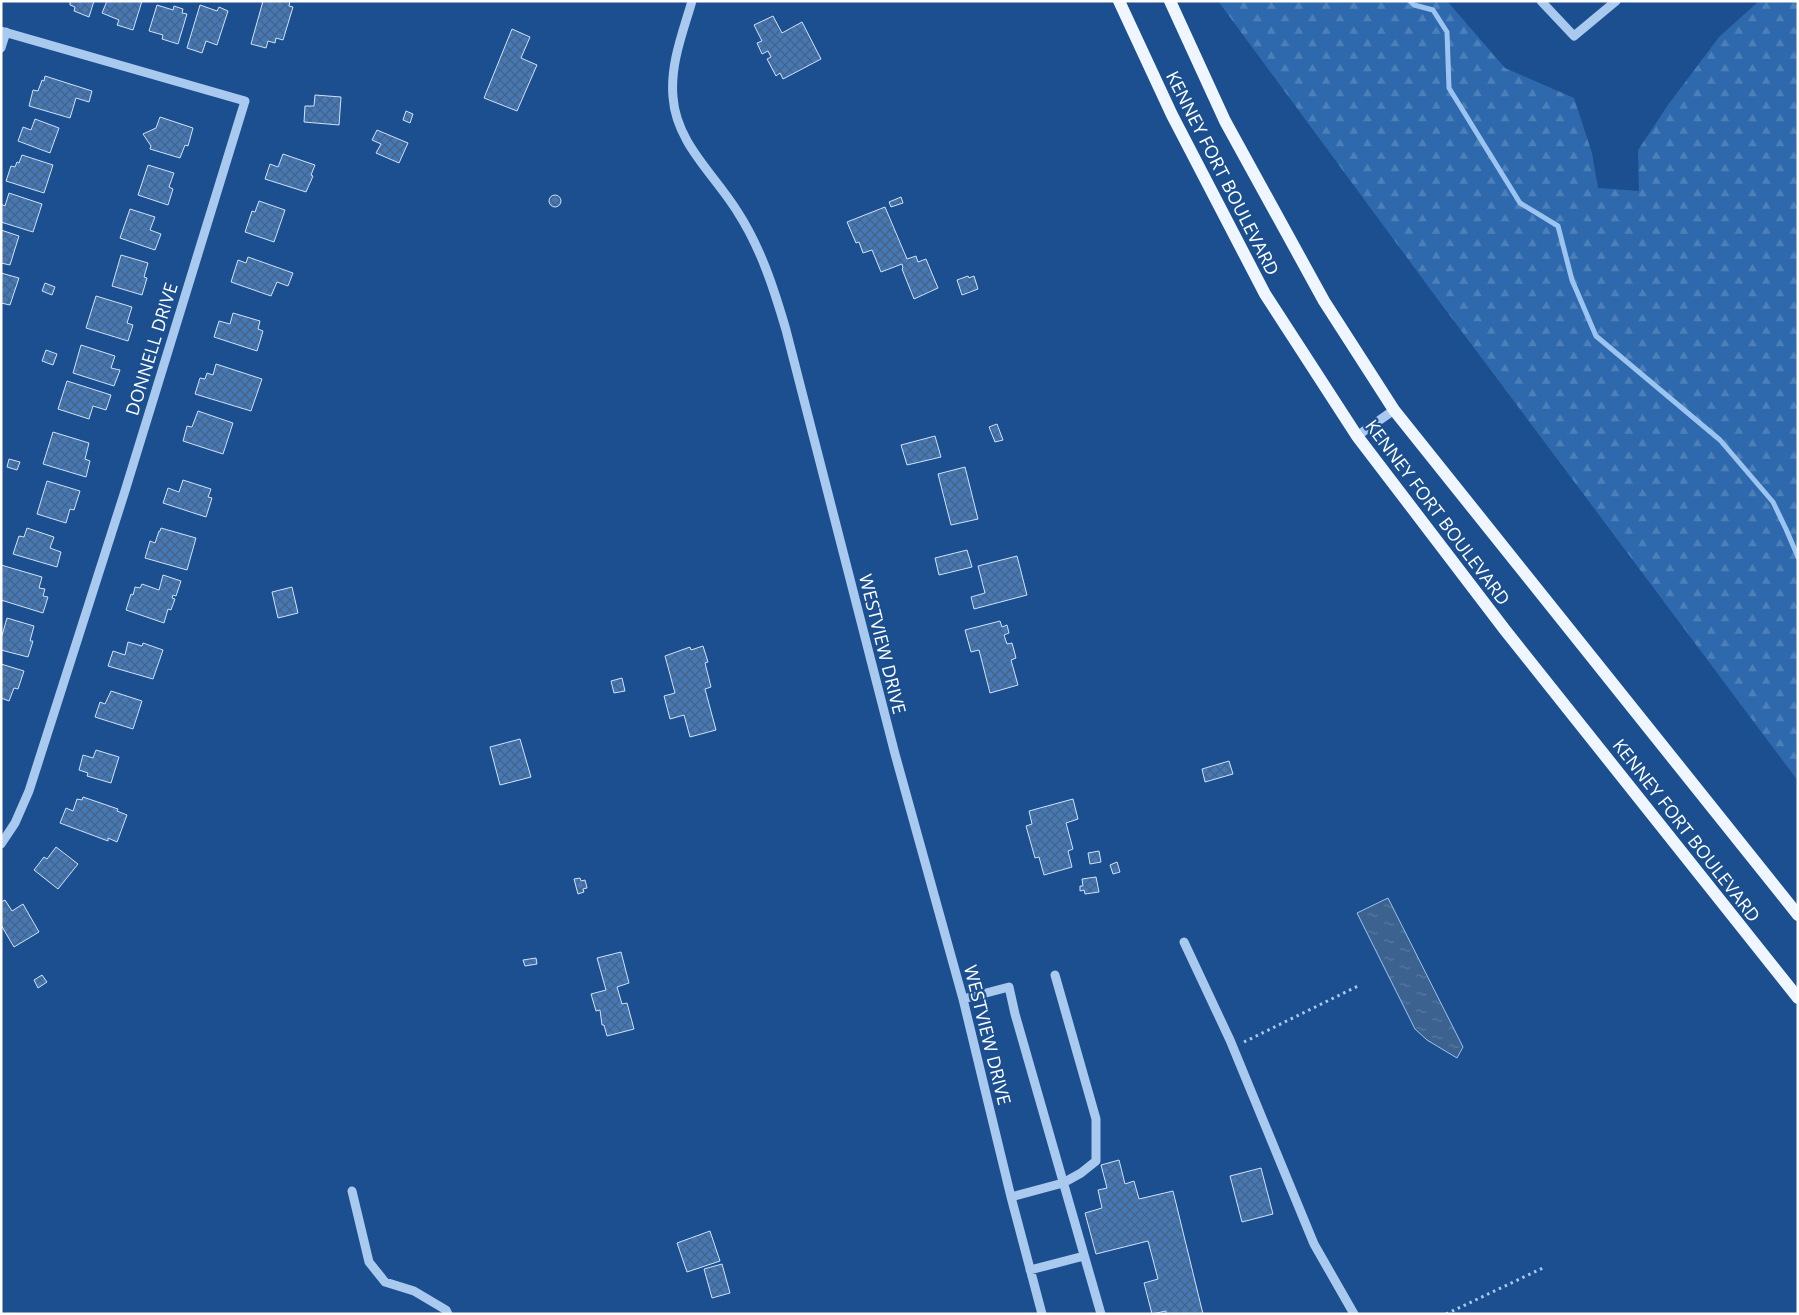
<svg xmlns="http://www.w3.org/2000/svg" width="1799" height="1315" font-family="'Open Sans',sans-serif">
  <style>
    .forest { fill: url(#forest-firs) }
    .water { fill: url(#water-ripples); stroke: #9cc4f0 }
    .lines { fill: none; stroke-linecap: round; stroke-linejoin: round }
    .stream { stroke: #9cc4f0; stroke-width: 5 }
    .building { fill: url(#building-cross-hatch); stroke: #cfe3fa }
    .path { stroke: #a9c9ee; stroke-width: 3; stroke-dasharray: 2.5 4; stroke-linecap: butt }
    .minor { stroke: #a9c9ee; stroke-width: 9 }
    .major { stroke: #f0f6ff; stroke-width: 12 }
    .labels { text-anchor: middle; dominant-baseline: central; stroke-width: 4.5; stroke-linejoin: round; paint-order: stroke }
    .street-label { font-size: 18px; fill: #fff; stroke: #1b4f8f }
  </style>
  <defs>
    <pattern id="forest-firs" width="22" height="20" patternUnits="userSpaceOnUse" patternTransform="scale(1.25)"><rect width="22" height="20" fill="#2e69ad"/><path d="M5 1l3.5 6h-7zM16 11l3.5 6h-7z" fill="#4d80b9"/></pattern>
    <pattern id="water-ripples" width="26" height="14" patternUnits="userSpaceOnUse" patternTransform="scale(1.25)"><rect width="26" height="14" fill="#3c6290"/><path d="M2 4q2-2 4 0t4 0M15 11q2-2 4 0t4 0" fill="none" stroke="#597aa1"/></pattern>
    <pattern id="building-cross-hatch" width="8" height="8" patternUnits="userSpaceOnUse" patternTransform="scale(1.25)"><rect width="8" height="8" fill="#4478b7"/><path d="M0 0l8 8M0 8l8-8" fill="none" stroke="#486282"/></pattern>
  </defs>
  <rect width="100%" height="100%" fill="#1b4f8f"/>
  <path class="forest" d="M1218 1H1447L1505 68 1574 98 1592 153 1598 188 1639 191 1638 150 1668 105 1719 37 1759 1H1798V781L1433 293Z"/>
  <path class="water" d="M1388 898 1463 1047 1457 1058 1427 1040 1415 1029 1357 913Z"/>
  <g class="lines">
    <path class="stream" d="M1410 1 1414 5 1433 10 1447 32 1449 88 1520 203 1558 226 1572 280 1596 336 1720 440 1773 502 1786 529 1798 557"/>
  </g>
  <path class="building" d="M68 1H94L89 17 74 11 75 7 70 5V2Z
    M107 1H142L133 30 117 25 119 20 102 13Z
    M263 1H290L289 6 293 7 283 40 276 38 275 43 268 41 266 48 251 44Z
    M157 5 173 10 174 6 183 9 182 13 187 14 178 44 162 39 163 35 149 31Z
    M200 5 217 11 219 7 228 11 217 45 206 41 202 53 187 48Z
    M773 16 782 33 802 22 821 59 783 79 780 73 776 76 767 59 771 57 768 51 762 54 757 43 762 41 754 25Z
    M512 29 530 37 521 58 537 65 517 111 484 98Z
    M45 76 92 91 89 102 76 98 70 118 29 106 33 90 38 91 42 80 44 81Z
    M315 95 341 97 339 125 304 122 305 106H314Z
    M406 111 413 114 410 123 403 120Z
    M160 117 193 128 188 146 185 145 180 158 150 149 151 146 143 134 156 128Z
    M35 119 59 128 50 153 18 141 23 127 31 130Z
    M377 130 408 143 399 163 376 153 381 144 372 140Z
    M283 154 315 165 311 175 313 176 306 192 265 179 270 164 278 167Z
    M22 155 53 165 44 193 6 181 11 166 15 167 17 162 19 163Z
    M148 165 174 173 169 187 173 189 168 205 138 195Z
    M9 193 42 204 33 232 1 222V204L5 206Z
    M549 201a6 6 0 1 1 12 0a6 6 0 1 1-12 0Z
    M901 197 903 203 891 207 889 202Z
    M259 201 285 210 274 242 245 232 252 211 255 212Z
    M885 207 907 259 916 256 918 262 926 259 938 288 914 299 902 269 903 268 902 264 881 272 872 250 863 253 859 242 856 243 847 222Z
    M130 209 155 217 150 230 161 234 155 250 120 238Z
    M1 230 19 236 10 265 1 263Z
    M121 255 148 263 144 277 147 278 142 295 112 286Z
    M248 257 293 273 288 286 277 282 271 296 231 282 238 260 246 263Z
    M1 273 19 278 10 305 1 303Z
    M968 276 969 278 974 276 978 289 962 295 957 280Z
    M45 283 55 287 52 295 42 291Z
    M96 296 132 307 127 323 133 325 128 341 86 328Z
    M233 313 260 321 258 329 263 331 257 351 214 337 219 321 230 324Z
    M81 345 115 356 111 368 120 370 114 386 73 373Z
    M46 350 57 354 53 365 42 361Z
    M216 364 262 379 251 411 195 394 200 378 205 379 207 373 213 375Z
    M67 381 111 395 106 410 93 406 89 419 58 409Z
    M198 411 233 423 223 454 183 441 187 426 192 427Z
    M997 424 1003 440 995 442 989 427Z
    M53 432 89 443 85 459 90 461 86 477 43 464Z
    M935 436 941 457 907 465 901 445Z
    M9 459 20 462 17 470 7 467Z
    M965 467 978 519 951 525 938 474Z
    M183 480 211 489 208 497 212 498 206 517 163 503 168 488 179 492Z
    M47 481 80 491 74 510 70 509 66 523 37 514Z
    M27 528 54 537 50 548 61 552 57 567 13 554 19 536 24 537Z
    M161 528 196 538 187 570 145 558 150 541 155 543 159 531H160Z
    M967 550 972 567 939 575 935 558Z
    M1017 556 1027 595 974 609 971 597 985 593 978 566Z
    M1 565 42 577 39 588 45 589 43 596 48 597 43 613 1 600Z
    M163 575 181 581 176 596 173 595 172 598 175 599 171 610 168 609 164 623 126 610 131 594 133 595 135 587 140 588 142 584 159 590Z
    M292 587 298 613 278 618 272 592Z
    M7 618 34 626 30 641H33L28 657 1 650V639Z
    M1000 621 1002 627 1007 625 1009 633 1004 635 1007 644 1012 643 1016 658 1011 660 1018 685 990 693 979 650 971 652 965 630Z
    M128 642 142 646 143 643 163 650 153 679 108 666 113 651 125 655Z
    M703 646 708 662 705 663 711 687 705 689 716 730 690 737 684 715 670 719 664 696 675 693 665 656 690 647 691 650Z
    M1 664 24 671 18 689 14 688 9 701 1 698Z
    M622 678 625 691 614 693 611 681Z
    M111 691 142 701 133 729 95 717 100 702 105 704Z
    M520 739 531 777 500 785 490 747Z
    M96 750 119 757 111 783 87 776 88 773 79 770 83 755 93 758Z
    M1229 761 1233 774 1205 782 1202 769Z
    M83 797 118 809 117 811 127 815 117 842 108 838V841L60 823 66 808 73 811 77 799 82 800Z
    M1073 799 1078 819 1066 823 1073 849 1068 851 1072 867 1044 875 1039 857 1035 858 1026 826 1032 824 1029 811Z
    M56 847 78 864 58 889 34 870 44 857 47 859Z
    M1099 851 1101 862 1090 864 1088 853Z
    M1117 862 1120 872 1113 874 1110 865Z
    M1096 877 1099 892 1085 894 1084 890 1080 891V886H1083L1082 879Z
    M580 878 581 881 585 880 587 888 583 889 584 892 578 894 574 879Z
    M5 900 12 911 23 904 39 932 14 947 1 925V902Z
    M621 952 629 983 617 987 622 1004 627 1003 634 1029 607 1036 604 1025H602L600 1010 596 1011 591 994 606 990 597 958Z
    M536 958 537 964 525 966 523 960Z
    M42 975 47 982 38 988 34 980Z
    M1119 1160 1125 1184 1134 1181 1139 1199 1173 1191 1203 1314H1166V1311L1152 1314 1144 1283 1158 1279 1148 1241 1096 1254 1085 1213 1102 1208 1098 1190 1107 1188 1101 1165Z
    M1261 1168 1273 1214 1242 1222 1230 1176Z
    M710 1231 720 1261 687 1272 677 1243Z
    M722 1264 730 1293 712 1298 704 1269Z"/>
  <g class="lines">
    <path class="path" d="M1244 1042 1358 986
      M1446 1314 1545 1267"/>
    <path class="minor" d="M692 1C683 32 670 64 673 97 676 143 715 175 737 211 761 248 774 289 786 330L895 754 963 999 1011 1197 1042 1314
      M1541 1 1574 36 1616 1
      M1 31 245 101 125 491 29 791 15 823 1 844
      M1 48 6 32
      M1357 436 1394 410
      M1184 942 1230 1040 1314 1244 1354 1314
      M963 999 1009 987 1015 1014 1101 1314
      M352 1191 369 1262 385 1282 414 1291 446 1310 448 1314
      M1011 1197 1063 1183 1081 1173 1096 1161V1119L1055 975
      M1030 1270 1084 1256"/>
    <path class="major" d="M1119 1 1172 115 1265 294 1357 436 1505 630 1798 998
      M1170 1 1225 121 1324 301 1394 410 1798 915"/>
  </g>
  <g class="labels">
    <g class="street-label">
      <text transform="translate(1223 173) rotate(63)">KENNEY FORT BOULEVARD</text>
      <text transform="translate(151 349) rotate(-73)">DONNELL DRIVE</text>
      <text transform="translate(1438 512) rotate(53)">KENNEY FORT BOULEVARD</text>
      <text transform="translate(883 644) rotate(76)">WESTVIEW DRIVE</text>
      <text transform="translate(1687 830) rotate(52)">KENNEY FORT BOULEVARD</text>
      <text transform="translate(988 1035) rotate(76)">WESTVIEW DRIVE</text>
    </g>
  </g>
  <rect width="1799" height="1315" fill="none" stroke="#ffffff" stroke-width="5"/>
</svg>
